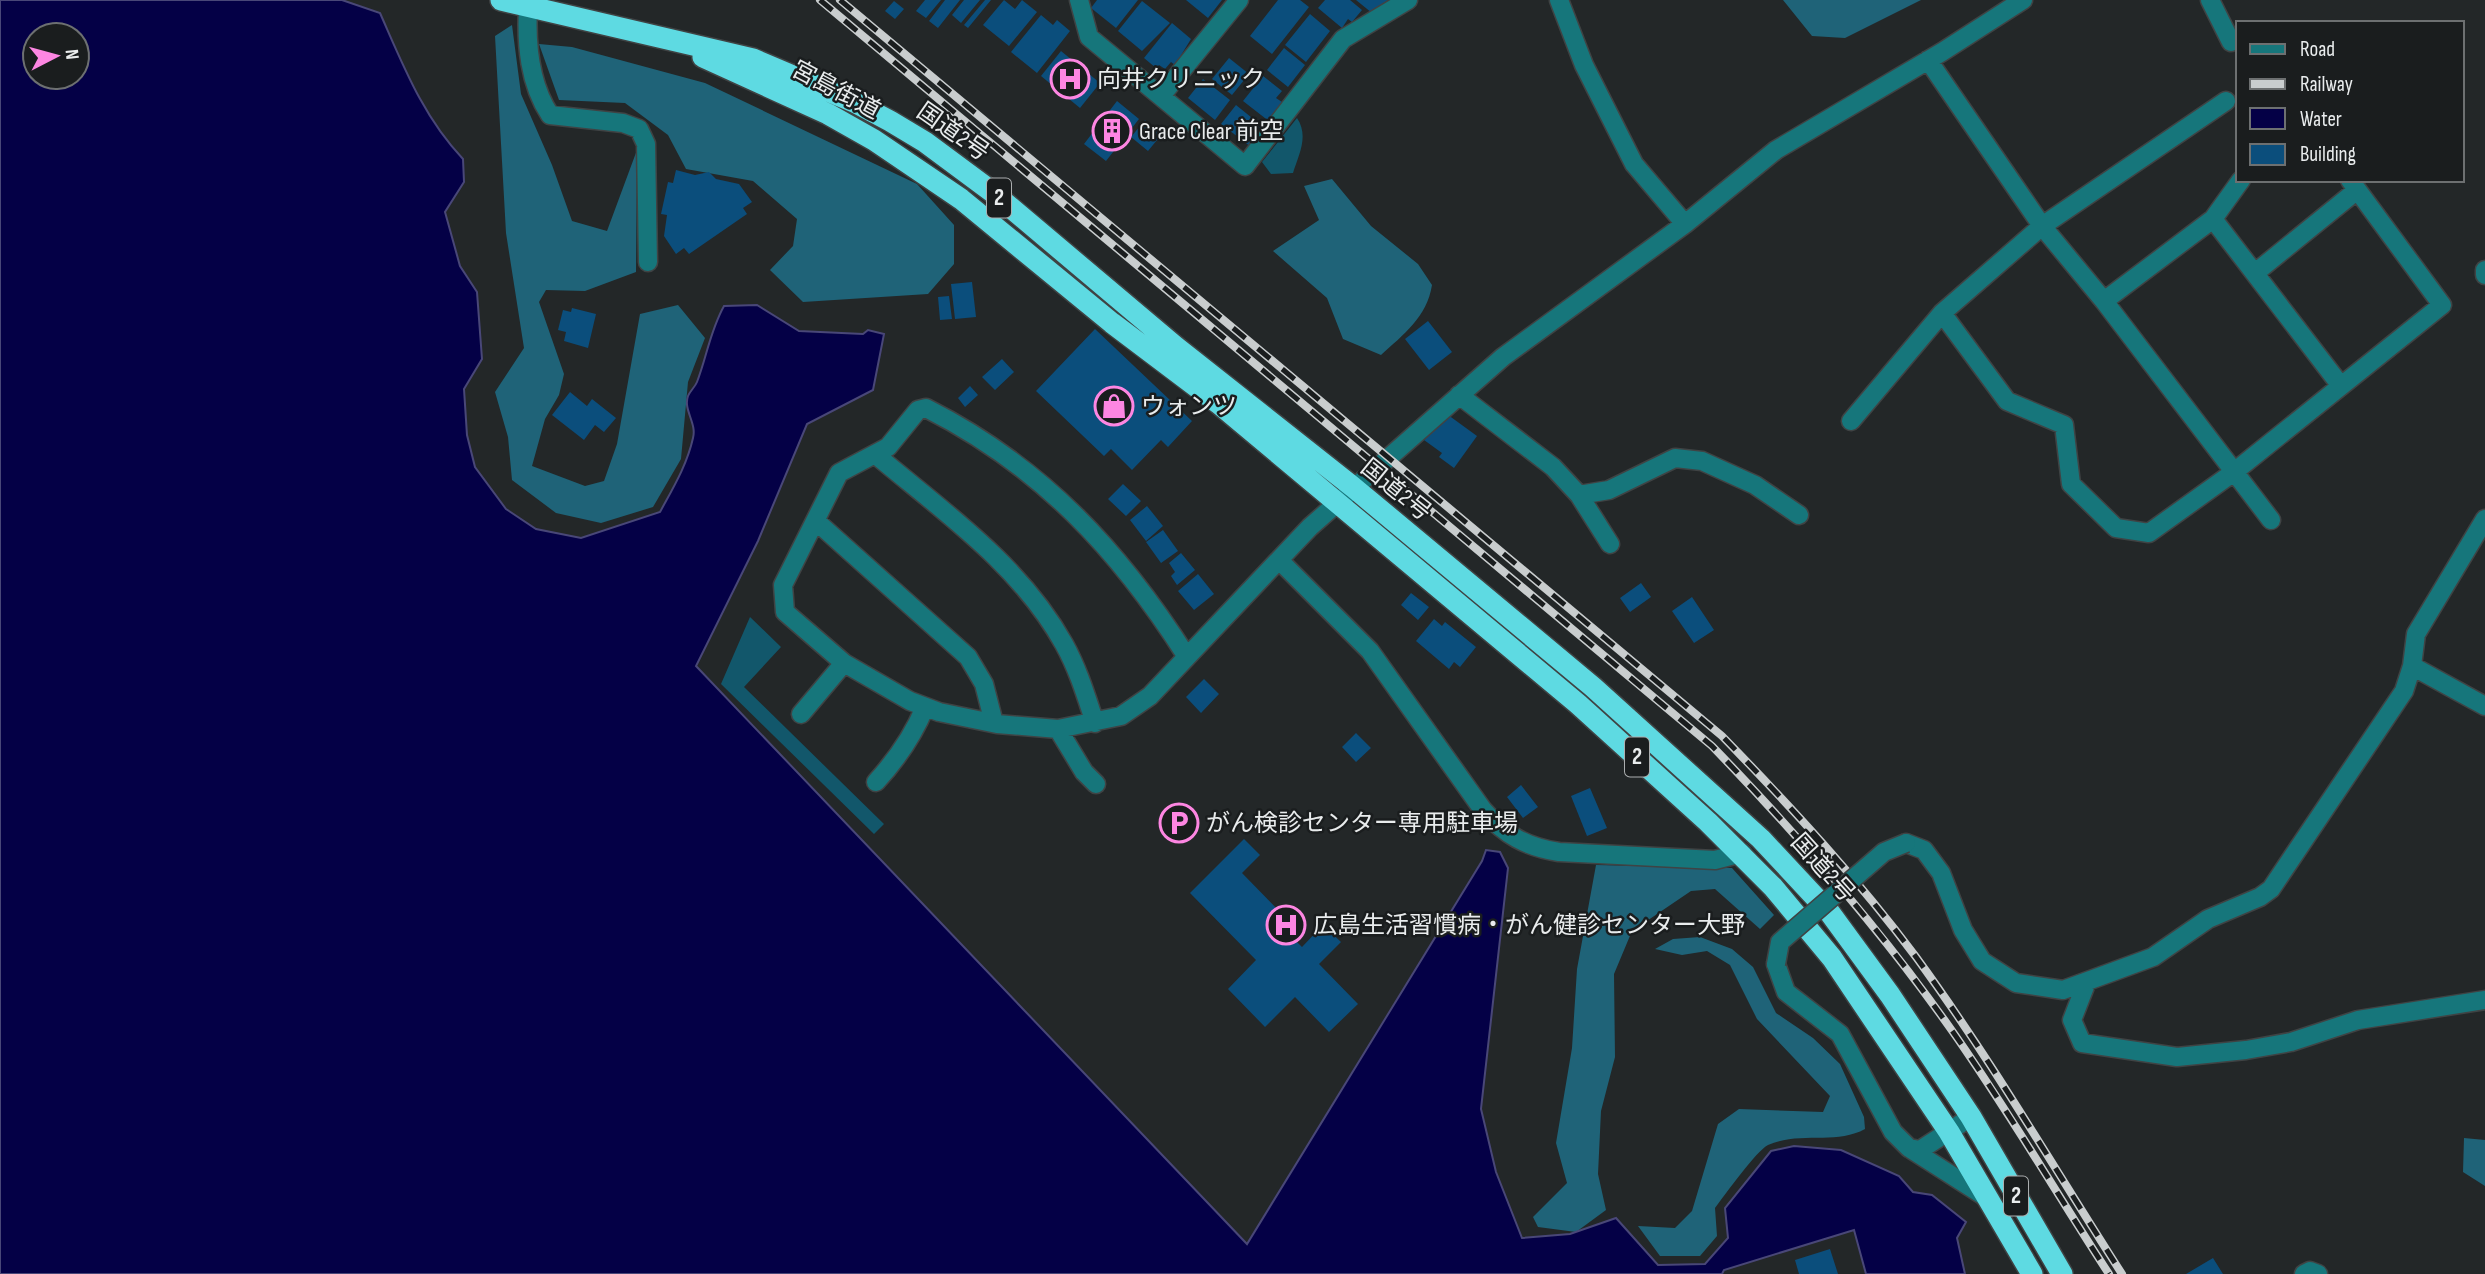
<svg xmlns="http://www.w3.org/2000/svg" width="2485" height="1274" font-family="'Sofia Sans Condensed','Noto Sans JP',sans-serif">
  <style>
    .green { fill: #12576b }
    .forest { fill: #1f6378 }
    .water { fill: #040046; stroke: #494778; stroke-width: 2; fill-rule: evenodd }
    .building { fill: #0b4e7c }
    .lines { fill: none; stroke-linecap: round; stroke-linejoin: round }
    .minor-casing { stroke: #3f4344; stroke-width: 21 }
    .highway-casing { stroke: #3f4344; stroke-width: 24 }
    .minor { stroke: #16767b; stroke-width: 18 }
    .highway { stroke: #5edae2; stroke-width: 21 }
    .rail-casing { stroke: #c9cdce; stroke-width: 8 }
    .rail { stroke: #1a1d1e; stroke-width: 5; stroke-dasharray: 16; stroke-linecap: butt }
    .minor-bridge-casing { stroke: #3f4344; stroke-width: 21; stroke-linecap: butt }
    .minor-bridge { stroke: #16767b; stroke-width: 18 }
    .labels { text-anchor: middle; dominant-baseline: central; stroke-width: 5; stroke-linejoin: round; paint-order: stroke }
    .shield { fill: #1a1d1e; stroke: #abaeaf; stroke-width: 2 }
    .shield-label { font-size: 23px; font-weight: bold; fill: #e9eced }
    .poi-label { font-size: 24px; fill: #e9eced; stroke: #1a1d1e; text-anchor: start }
    .street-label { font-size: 24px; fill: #e9eced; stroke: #1a1d1e }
  </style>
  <rect width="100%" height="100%" fill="#232728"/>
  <path class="green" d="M1297 118C1309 136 1299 154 1293 173L1271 174 1262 162Z
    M750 617 781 647 744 687 884 824 874 834 721 684Z"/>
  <path class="forest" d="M1783 0H1921L1845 38 1812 36Z
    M512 25 521 94 552 165 572 221 607 231 637 150 636 272 585 291 546 290 539 302 564 374 559 395 545 419 532 466 585 486 604 481 617 444 640 314 678 305 705 338 688 382 681 459 653 507 601 523 556 513 512 480 508 437 495 392 524 348 506 233 495 36Z
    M539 44 572 47 705 83 917 184 954 225V264L928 294 803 302 770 270 793 246 797 219 753 181 686 169 668 135 625 103 559 100Z
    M1332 179 1371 226 1418 264 1432 285C1427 317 1403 335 1381 355L1343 339 1327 298 1273 251 1319 220 1304 186Z
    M1596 865 1732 868 1774 915 1760 929 1715 889 1691 891 1632 931 1614 974 1615 1057 1601 1111 1598 1174 1606 1210 1576 1232 1538 1227 1533 1217 1567 1183 1556 1143 1572 1048 1577 969Z
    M1700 937 1732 949 1753 967 1776 1013 1813 1038 1840 1064 1864 1117 1865 1129C1836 1145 1799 1131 1768 1145 1756 1151 1725 1195 1715 1208L1717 1236 1700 1256H1660L1638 1226 1675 1228 1692 1211 1718 1124 1739 1109 1823 1112 1830 1096 1757 1019 1730 965 1707 951 1682 955 1655 949 1673 939Z
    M2464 1138 2485 1140V1186L2463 1172Z"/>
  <path class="water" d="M0 0H342L380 13C403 65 423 117 463 159L464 182 445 212 460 266 477 292 482 359 464 389 467 435 475 467 506 509 536 529 581 538 660 512C673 488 687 465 693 438 697 423 683 410 688 396 690 391 695 387 697 382 707 356 710 331 724 306L757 305 799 331 863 334 868 330 884 334 873 390 807 424 758 541 696 666 1247 1244 1482 861 1486 850 1500 852 1508 868 1481 1109 1496 1172 1522 1238 1570 1234 1616 1218 1658 1265 1705 1264 1728 1238 1725 1208 1771 1151 1794 1146 1841 1150 1899 1176 1913 1192 1932 1195 1966 1222 1957 1238 1965 1274H1866L1854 1230 1724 1270 1722 1274H0ZM35 35H77V77H35Z"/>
  <path class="building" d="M925 0H941L926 18 916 11Z
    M945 0H960L938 28 929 21Z
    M964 0H980L961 23 952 15Z
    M985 0H991L968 28 964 25Z
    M1004 0 1015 9 1022 0 1037 12 1009 46 983 25Z
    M1097 0H1138L1116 28 1091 8Z
    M1186 0H1222L1208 18Z
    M1278 0H1300L1309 7 1272 54 1250 36Z
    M1325 0H1350L1362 10 1352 22 1348 19 1342 28 1318 8Z
    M1356 0H1388L1372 13Z
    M894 1 904 9 895 19 885 11Z
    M1142 1 1170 23 1142 51 1118 31Z
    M1310 14 1330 31 1306 62 1285 45Z
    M1041 15 1053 25 1057 20 1070 31 1037 73 1011 52Z
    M1172 23 1191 39 1175 65 1171 62 1165 69 1159 65 1156 68 1144 58Z
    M1284 48 1305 65 1288 87 1267 70Z
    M1061 51 1100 83 1080 108 1041 76Z
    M1229 58 1249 74 1232 95 1212 79Z
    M1263 76 1282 91 1276 98 1285 104 1270 122 1243 101Z
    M1203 79 1230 100 1215 120 1188 98Z
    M1117 101 1139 119 1106 161 1084 144Z
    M1236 105 1262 126 1257 132 1261 135 1251 147 1221 124Z
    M1145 120 1162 134 1148 151 1131 137Z
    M676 170 695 175 709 172 716 179 739 184 752 202 743 208 747 214 689 254 684 248 676 254 664 236 667 215 661 214 668 182 673 183Z
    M972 282 976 317 955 319 951 284Z
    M949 296 952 319 940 320 938 297Z
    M572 308 596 314 588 348 564 341 566 332 558 330 563 310 571 312Z
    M1428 321 1452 352 1429 370 1405 339Z
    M1095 329 1192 421 1168 447 1161 440 1132 470 1111 449 1104 456 1036 391Z
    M1002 359 1014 372 995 390 982 377Z
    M970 386 978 395 965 407 958 398Z
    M570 392 587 406 592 399 616 418 604 432 595 425 584 440 552 415Z
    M1444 412 1477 436 1454 468 1439 457 1442 453 1424 440Z
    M1123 484 1141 501 1126 516 1108 499Z
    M1147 506 1163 526 1146 541 1130 520Z
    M1163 530 1178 551 1161 563 1146 542Z
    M1181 553 1195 570 1177 585 1171 576 1175 572 1169 563Z
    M1198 574 1214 594 1194 610 1178 591Z
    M1641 583 1651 597 1630 612 1620 598Z
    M1411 593 1429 607 1418 620 1401 605Z
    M1692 597 1714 630 1694 643 1672 611Z
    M1434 619 1442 626 1445 622 1476 647 1460 667 1454 662 1449 669 1416 641Z
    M1204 679 1219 694 1201 713 1186 697Z
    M1356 733 1371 748 1356 762 1342 747Z
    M1521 785 1538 807 1523 818 1507 797Z
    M1590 788 1607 828 1587 836 1571 796Z
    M1244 839 1260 855 1242 873 1280 912 1285 908 1300 923 1289 934 1302 947 1323 925 1341 942 1319 964 1358 1004 1329 1032 1295 997 1265 1027 1228 989 1256 960 1190 893Z
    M1830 1249 1838 1274H1799L1795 1260Z
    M2213 1258 2223 1274H2186Z"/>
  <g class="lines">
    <defs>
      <path id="minor" d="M1079 0 1089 37 1245 166 1343 39 1408 0
        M1559 0 1584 65 1634 164 1685 224
        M2210 0 2231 42
        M528 7C526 44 529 83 550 115L623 123 639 129 646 144 648 262
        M1928 60 2042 226 2104 301 2271 520
        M1161 96 1239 0
        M2213 219 2341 386
        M2485 270V275
        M2255 273 2356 191
        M2104 301 2213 219 2241 180
        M1942 313 2007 401 2064 425 2071 484 2116 528 2149 533 2234 472 2442 305 2350 180
        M1459 395 1553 467 1579 495 1610 544
        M1851 421 1942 313 2042 226 2226 101
        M876 455C944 512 1020 565 1064 644 1078 669 1086 696 1095 723
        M1579 495 1609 490 1675 458 1702 461 1755 485 1799 515
        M817 522 968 657 984 684 994 723
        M1279 560 1370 651 1483 810C1505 835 1526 847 1559 852L1715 860 1742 853
        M1187 657C1119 550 1041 466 926 408L918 410 888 447 839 473 783 585 785 612 844 663 910 701 939 712 997 724 1058 729 1121 716 1150 696 1310 527 1503 357 1685 224 1776 150 1942 52 2023 0
        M2412 666 2416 634 2485 519
        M801 714 844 663
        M1058 729 1084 772 1096 784
        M876 782C898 758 913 736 925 707
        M1906 843 1924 850 1941 873 1963 930 1982 961 2016 983 2063 990 2153 957 2208 919 2260 897 2271 889 2404 691 2412 666 2485 706
        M1776 964 1786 992 1840 1034 1893 1132 1909 1148 1920 1150 1971 1117
        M2086 984 2072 1020 2082 1043 2177 1057 2246 1050 2291 1042 2358 1020 2485 1000
        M1909 1148 1984 1196
        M2304 1274 2310 1271 2318 1274"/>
      <path id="highway" d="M501 0 753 59 854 102 890 121 925 142 991 191 1176 347 1353 487 1593 687 1761 839 1830 913 1890 995 1971 1117 2062 1274
        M703 57 828 114 874 140 961 199 1112 323 1218 403 1578 704 1708 822 1773 887 1832 958 1949 1132 2032 1274"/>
    </defs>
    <use href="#minor" class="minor-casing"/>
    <use href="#highway" class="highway-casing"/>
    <use href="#minor" class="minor"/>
    <use href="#highway" class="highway"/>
    <defs>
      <path id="rail" d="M820 0 1712 746C1797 834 1877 925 1948 1025 2005 1105 2055 1191 2109 1274
        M840 0 1722 736C1791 807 1857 878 1916 957 1990 1058 2054 1168 2122 1274"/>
    </defs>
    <use href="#rail" class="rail-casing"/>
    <use href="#rail" class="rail"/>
    <defs>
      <path id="minor-bridge" d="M1776 964 1780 942 1884 852 1906 843"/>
    </defs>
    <use href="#minor-bridge" class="minor-bridge-casing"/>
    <use href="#minor-bridge" class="minor-bridge"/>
  </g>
  <defs>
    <symbol id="hospital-ring" viewBox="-11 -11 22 22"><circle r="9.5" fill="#1a1d1e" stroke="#fd86e2" stroke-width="1.5"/><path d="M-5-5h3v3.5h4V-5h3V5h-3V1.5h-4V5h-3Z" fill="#fd86e2"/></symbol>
    <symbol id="building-ring" viewBox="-11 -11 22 22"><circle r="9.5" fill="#1a1d1e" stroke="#fd86e2" stroke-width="1.5"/><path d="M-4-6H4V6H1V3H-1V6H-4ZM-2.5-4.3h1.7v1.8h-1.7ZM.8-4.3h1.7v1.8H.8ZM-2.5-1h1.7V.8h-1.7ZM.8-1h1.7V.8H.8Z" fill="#fd86e2"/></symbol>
    <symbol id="shop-ring" viewBox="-11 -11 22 22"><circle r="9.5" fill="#1a1d1e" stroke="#fd86e2" stroke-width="1.5"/><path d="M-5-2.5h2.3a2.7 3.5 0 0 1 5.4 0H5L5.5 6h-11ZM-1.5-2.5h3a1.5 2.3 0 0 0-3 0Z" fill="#fd86e2"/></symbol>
    <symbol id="parking-ring" viewBox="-11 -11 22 22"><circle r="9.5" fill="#1a1d1e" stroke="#fd86e2" stroke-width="1.5"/><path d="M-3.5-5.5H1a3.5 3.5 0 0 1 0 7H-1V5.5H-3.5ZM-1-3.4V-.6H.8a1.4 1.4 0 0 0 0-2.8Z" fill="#fd86e2"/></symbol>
  </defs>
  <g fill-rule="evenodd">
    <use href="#hospital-ring" x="1048" y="57" width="44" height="44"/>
    <use href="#building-ring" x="1090" y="109" width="44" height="44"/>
    <use href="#shop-ring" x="1092" y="384" width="44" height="44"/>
    <use href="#parking-ring" x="1157" y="801" width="44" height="44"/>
    <use href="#hospital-ring" x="1264" y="903" width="44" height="44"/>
  </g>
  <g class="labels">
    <g class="shield">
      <rect x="987" y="178.5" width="24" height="39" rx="5"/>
      <rect x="1625" y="737.5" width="24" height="39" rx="5"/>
      <rect x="2004" y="1176.5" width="24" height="39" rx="5"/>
    </g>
    <g class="shield-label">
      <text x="999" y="198">2</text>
      <text x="1637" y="757">2</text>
      <text x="2016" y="1196">2</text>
    </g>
    <g class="poi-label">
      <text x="1097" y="79">向井クリニック</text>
      <text x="1139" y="131">Grace Clear 前空</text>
      <text x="1141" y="406">ウォンツ</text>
      <text x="1206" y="823">がん検診センター専用駐車場</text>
      <text x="1313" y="925">広島生活習慣病・がん健診センター大野</text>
    </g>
    <g class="street-label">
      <text transform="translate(836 90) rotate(28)">宮島街道</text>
      <text transform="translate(953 132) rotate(35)">国道2号</text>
      <text transform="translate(1396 490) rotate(39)">国道2号</text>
      <text transform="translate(1823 868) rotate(48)">国道2号</text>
    </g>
  </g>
  <rect x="2236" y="21" width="228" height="161" fill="#1a1d1e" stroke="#6d7071" stroke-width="2"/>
  <rect x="2250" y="44" width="35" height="10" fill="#16767b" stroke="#6d7071" stroke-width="2"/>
  <text x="2300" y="56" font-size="21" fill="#e9eced">Road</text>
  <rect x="2250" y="79" width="35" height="10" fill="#c9cdce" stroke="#6d7071" stroke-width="2"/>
  <text x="2300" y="91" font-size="21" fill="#e9eced">Railway</text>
  <rect x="2250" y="108" width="35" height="21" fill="#040046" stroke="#6d7071" stroke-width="2"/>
  <text x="2300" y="126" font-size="21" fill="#e9eced">Water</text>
  <rect x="2250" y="144" width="35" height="21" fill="#0b4e7c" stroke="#6d7071" stroke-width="2"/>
  <text x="2300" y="161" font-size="21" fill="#e9eced">Building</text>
  <g transform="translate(56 56) rotate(84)"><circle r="33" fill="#1a1d1e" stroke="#6d7071" stroke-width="2"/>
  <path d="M0-5L12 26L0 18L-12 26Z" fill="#fd86e2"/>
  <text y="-10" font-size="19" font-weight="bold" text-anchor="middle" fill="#e9eced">N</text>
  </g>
</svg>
